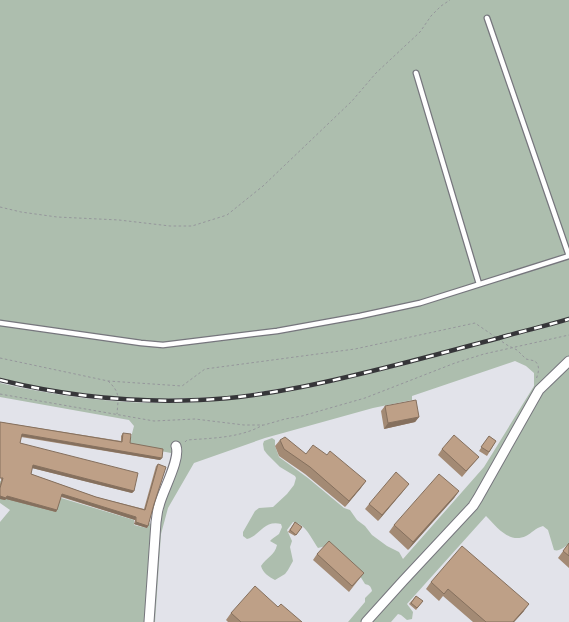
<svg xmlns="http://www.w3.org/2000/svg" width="569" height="622" font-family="Arial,sans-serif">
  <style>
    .green { fill: #adbeae }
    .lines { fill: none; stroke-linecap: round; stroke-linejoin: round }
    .lane-casing { stroke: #76767d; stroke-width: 7 }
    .street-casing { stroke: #76767d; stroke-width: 11 }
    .path { stroke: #95969b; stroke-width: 1; stroke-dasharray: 2.5 2.5; stroke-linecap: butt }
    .lane { stroke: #fff; stroke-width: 4.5 }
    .street { stroke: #fff; stroke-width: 9 }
    .rail-casing { stroke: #363639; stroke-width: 4.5 }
    .rail { stroke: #fff; stroke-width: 2.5; stroke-dasharray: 8; stroke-linecap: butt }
    .wall { fill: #a38a74 }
    .shaded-wall { fill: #85705e }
    .building { fill: #bea087; stroke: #85705e }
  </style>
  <rect width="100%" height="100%" fill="#e2e3ea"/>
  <path class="green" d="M0 0H569V318L442 352 317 383 227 397 161 399 117 397 62 391 33 386 0 378Z
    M569 321V359L547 378 476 494 463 511 363 622H348L365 602V598L372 591C371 586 369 585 365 584L360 576 326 546 318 548C311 538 306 524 293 522L287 530 292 541 290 547 293 561 288 570 285 574 275 580C269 577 263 573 261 566 266 558 275 555 277 545L270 541 272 539 279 534 282 527 281 524C263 520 260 536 247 539L243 536V532L255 511 259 508 273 507 287 494 294 485 296 478 295 476 280 467 267 454 264 450 263 444 264 441 272 438 275 440V446L279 457 308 478 344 508 350 510 357 520 365 526 372 535 387 546 399 552 403 559 484 467 534 386V373L526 366 515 361 412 396V400L373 408 265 438 194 463 168 508 161 534 155 622H151L158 522 179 456 171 453 129 445 134 426 129 420 0 397V383C63 398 135 406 199 402 268 398 334 383 400 366 457 351 513 336 569 321Z
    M569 365V544C564 547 559 552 554 550L548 530 543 526C535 528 532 533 526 536 509 544 497 527 486 516L407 604 413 612 412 619 407 620 401 615 398 614 391 622H371L406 583 470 515 542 392Z
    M0 481 8 482 134 520V525L147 528 149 523 151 524V534L146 622H0V522L10 510 0 503Z"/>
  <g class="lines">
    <defs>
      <path id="lane" d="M487 18 569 256
        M416 73 479 284
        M0 323 141 343 163 345 277 331 360 316 420 303 569 256"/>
      <path id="street" d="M149 622 156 522C157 517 157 511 159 506 162 492 181 459 176 446
        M366 622 403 581 473 506 478 498 539 390 569 361"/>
    </defs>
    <use href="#lane" class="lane-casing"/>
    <use href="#street" class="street-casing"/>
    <path class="path" d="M0 207 21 212 57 217 119 220 170 226H192L227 215 263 186 352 101 376 73 420 32 431 16 441 6 450 0
      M0 358 108 381 182 386 205 369 355 349 475 323 507 345 517 350 526 359 535 361C541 367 538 373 536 380
      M108 381C121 393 118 398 117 414
      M0 394 154 421 195 419 244 425H264L285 419 302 416 365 398 455 363 484 354 569 335
      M185 442 187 440C213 438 240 438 263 425"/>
    <use href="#lane" class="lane"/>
    <use href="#street" class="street"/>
    <defs>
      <path id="rail" d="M0 380C65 396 132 403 199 400 269 397 337 380 404 363 436 355 468 346 499 338 523 331 546 326 569 319"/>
    </defs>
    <use href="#rail" class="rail-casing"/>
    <use href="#rail" class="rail"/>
  </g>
  <path class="wall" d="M385 406 419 417 415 422 384 429 381 411Z
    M0 422 121 441V436L123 433 130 443 162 458 160 460 21 437 20 443 134 491 132 493 32 468 31 474 96 497 144 509 156 466 158 464 154 504 148 526 147 528 134 524 135 520 61 497 57 510 56 512 6 499 5 500 0 499V484L1 481Z
    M489 436 496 441 487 456 479 451Z
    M280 440 306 454 366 481 345 507 305 474 279 456 275 446Z
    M442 449 479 457 462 477 438 455Z
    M405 489 378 521 365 509 369 504Z
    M459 491 454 498 408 550 389 532 394 525Z
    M295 522 302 527 295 536 288 532Z
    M569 543V568L558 558Z
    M317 554 364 573 349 592 313 560Z
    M431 582 524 611 514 622H473L443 596 439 601 426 589Z
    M416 596 423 601 416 610 409 604Z
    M278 607 302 622H228L226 620 231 613Z"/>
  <path class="shaded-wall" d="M419 417 415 422 384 429 388 423Z
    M22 434 162 458 160 460 20 436Z
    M33 465 134 491 132 493 32 468Z
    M366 481 361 488 345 507 349 501Z
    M409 484 405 489 378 521 382 515Z
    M459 491 454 498 408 550 413 542Z
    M62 494 136 517 135 520 60 496Z
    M0 496H7L57 510 56 512 6 499 5 500 0 499Z
    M136 522 148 526 147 528 134 524Z
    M529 604 524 611 514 622H513Z"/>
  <path class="building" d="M416 400 419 417 388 423 385 406Z
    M0 422 122 442 123 433 131 434 130 443 163 449 162 458 22 434 20 443 138 473 134 491 33 465 31 474 96 497 145 510 158 464 166 467 154 504 148 526 136 522V517L62 494 57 510 7 496 6 498 0 496V488L3 478H0Z
    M454 435 479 457 466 471 442 449Z
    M489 436 496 441 489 452 481 447Z
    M285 437 306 454 313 445 327 455 330 451 366 481 349 501 310 467 284 449 280 440Z
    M396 472 409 484 382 515 369 504Z
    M439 474 459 491 413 542 394 525Z
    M295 522 302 527 296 535 290 530Z
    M329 541 364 573 352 586 317 554Z
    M569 543V556L563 551Z
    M462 546 529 604 513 622H486L448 589 444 594 431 582Z
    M255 586 278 607 281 604 302 622H241L231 613Z
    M416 596 423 601 417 608 411 603Z"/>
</svg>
